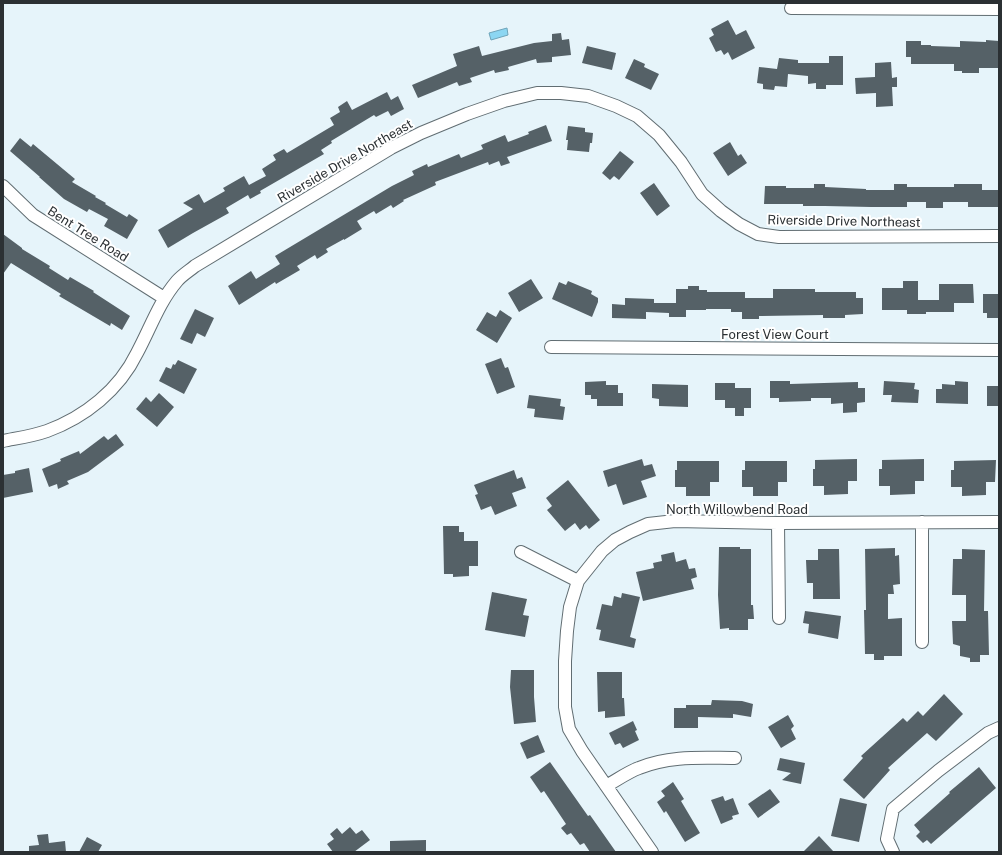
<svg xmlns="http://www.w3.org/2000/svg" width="1002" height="855" font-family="'Public Sans',sans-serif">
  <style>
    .water { fill: #8cd6f2; stroke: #6fa4b9 }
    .building { fill: #556167 }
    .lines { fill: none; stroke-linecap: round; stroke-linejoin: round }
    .minor-casing { stroke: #616d72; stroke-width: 14 }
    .minor { stroke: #fff; stroke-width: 12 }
    .labels { text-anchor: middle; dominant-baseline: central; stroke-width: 4; stroke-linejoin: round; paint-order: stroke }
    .street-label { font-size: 13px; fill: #2b3033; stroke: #fff }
  </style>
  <rect width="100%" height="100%" fill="#e6f4fa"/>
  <path class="water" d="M507 28 508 35 491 40 489 33Z"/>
  <path class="building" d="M728 20 736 35 746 30 755 48 732 60 728 52 724 55 721 50 716 52 709 38 714 35 711 29Z
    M561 33 562 40 569 39 571 55 552 57V62L537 63 536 59 508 67 509 70 495 73 494 70 470 78 472 82 459 86 457 82 418 98 412 85 457 66 453 54 479 46 482 56 534 43 552 41V34Z
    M986 40 999 41V68H979V73H962V71H954V64H911V57H906V41H921V45H931V46L960 47V41L986 42Z
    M587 46 616 53 612 70 582 63Z
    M829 56H843V85H826V89H816V83L808 84V76L788 74 787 87 775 86 774 90 763 89V84L757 83 759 67 777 69 779 58 798 60V63H829Z
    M634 59 645 64 644 67 659 74 651 90 625 78Z
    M891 62 892 78 897 77V87H892L893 106 876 107V93L856 94 855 78 875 77V63Z
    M387 92 391 100 398 96 404 109 391 116 388 111 376 117 374 115 331 141 332 143 321 150 324 154 260 191 261 193 250 199 248 195 226 208 229 213 193 233 168 248 158 230 193 209 183 203 199 194 204 203 225 191 223 188 244 176 249 185 266 176 262 169 276 160 273 155 284 149 287 153 334 125 330 118 340 112 338 107 347 101 352 110Z
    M546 125 552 141 507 157 510 163 501 166 499 161 489 165 488 162 435 182 436 185 403 200 404 201 393 208 391 205 376 214 374 211 357 221 362 229 344 240V239L326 249 328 252 317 259 315 255 297 266 300 270 276 284 275 282 239 305 228 286 251 271 256 279 280 264 275 256 392 186 414 175 412 171 427 164 428 167 459 154 461 158 483 149 481 145 505 135 508 142 529 134 528 132Z
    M568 126 585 128V132L593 133 592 143H590L589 152 567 150 568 140H566Z
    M20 138 31 147 33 144 75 179 72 182 96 196 95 197 106 203 105 204 127 217 129 214 138 220 127 239 104 226 108 219 89 209 87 212 64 199 39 177H40L10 151Z
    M730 142 738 156 741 154 747 163 728 176 713 153Z
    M620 151 634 162 619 180 614 176 610 180 602 173Z
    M654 183 670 206 657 216 640 193Z
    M814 184H825V187L866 189V190H894V184H907V187H954V184H982V190H999V207H968V202H943V208H926V202H907V207H871L825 206H803V204H764L765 186H786V188H814Z
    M3 234 22 248V249L50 266 49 268 68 280 70 277 94 291 93 292 130 316 122 330 111 323 110 326 59 296 61 294 11 263 3 274Z
    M531 279 543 298 519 312 508 293Z
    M568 281 592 291 591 294 598 298V302L592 317 552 299 559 282 566 285Z
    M903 281H918V300H939V284H973L974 303H954V312H926V314H907V310H882V288H903Z
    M688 286H699V290H707V292H745V298H773V289H815V292H856V298H863V314L845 315V318H823V315L759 316V319H742V312H731V309H706V310H686V317H669V313L646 312V319L612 318V304L625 305V298L654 299V303H676V289H688Z
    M983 294H999V318H987V313H983Z
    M195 309 214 318 205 337 197 333 192 344 180 339Z
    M500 310 512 318 497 343 476 330 487 312 496 317Z
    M501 358 505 368 508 367 515 387 497 394 485 364Z
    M178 360 197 369 184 394 159 381 166 367 171 369 173 364 175 365Z
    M606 381V385H618V393H623V406H597V399H591V395H585V382Z
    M770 381H790V384L858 382V388H865V402L857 403V412L843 413V403L831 404V398H811V401L779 402V398H770Z
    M884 381 915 383 914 389 919 390 918 403 891 402 892 395H883Z
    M955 381 968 382V404L936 403V389H942V384L955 385Z
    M715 383H735V388H751V408H744V416H735V408H725V400H715Z
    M652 384 688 385V407L659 406V399L652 398Z
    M987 386H999V406H987Z
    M159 393 174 407 157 427 136 409 146 397 151 402Z
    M529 395 561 399 560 406 565 407 563 420 534 417 535 409 527 408Z
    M116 434 124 445 88 472 67 481 69 484 58 489 57 484 49 487 42 469 61 461 60 459 79 451 80 454 104 436 108 440Z
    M642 459 644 466 652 464 656 476 641 481 647 497 623 505 616 484 608 487 603 471Z
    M857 459V481H848V494L824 495V486H813V469H815V460Z
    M924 459V481H915V494L890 495V486H879V469H882V460Z
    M996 460 995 482H986V495L962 496V487H951V470H954V461Z
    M677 461H719V482H710V496H686V487H675V470H677Z
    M745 461H787V482H778V496H753V487H742V470H745Z
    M29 468 33 492 3 498V475L15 473V471Z
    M514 470 517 479 522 477 526 488 512 493 517 506 495 515 491 506 481 510 475 495 478 494 474 485Z
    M568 480 600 520 589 529 586 525 580 530 575 523 565 531 547 510 552 506 546 498Z
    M443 526H459V532H464V541H478V566H469V576L453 577V574H444Z
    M719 547H740V549H751V605H753L754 619H748V630H729V628L720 629 718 595Z
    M895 548V556L899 555 900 584 893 585 894 594H888V619L902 618V656H884V660H874V654H865L864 610H866L865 549Z
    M818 549H839L840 599H813V583H807L806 560H818Z
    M962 549 985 550 984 611H988L989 655H980V662H970V658L960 656V646L953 644 952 621H966V595H952L953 559H962Z
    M674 552 676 562 686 559 689 569 695 568 697 577 691 579 694 589 643 601 636 572 654 568 653 563 662 561 661 555Z
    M492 592 527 599 523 615 529 616 525 637 485 630Z
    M622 593 640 597 630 637 636 639 634 648 599 640 601 630 596 629 602 604 612 606 614 596 621 598Z
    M805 611 841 616 838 639 808 633 809 624 803 623Z
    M511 670H534V697L536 722 514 724 510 687Z
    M597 672H622V698H624L625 716 605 718V711L598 712Z
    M944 694 963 714 936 741 927 733 888 768 890 770 864 799 843 780 863 758 861 756 903 718 907 722 918 711 923 716Z
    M712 700 742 701 753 704 751 717 733 714V718L698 717V728H674V708H686V705H711Z
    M788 715 794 726 791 729 796 739 781 748 768 727Z
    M633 721 637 730 635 731 639 740 623 748 620 743 615 745 609 733Z
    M538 735 545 752 527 759 520 743Z
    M780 758 805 763 801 784 782 780 791 773 777 770Z
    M550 762 588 816 590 815 616 852H590L584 843 580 845 571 833 567 835 561 828 566 824 544 791 541 793 530 777Z
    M979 767 996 788 931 844 927 840 923 843 916 836 920 832 914 825 950 793 949 792Z
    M673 782 684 799 681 801 700 833 685 842 666 811 664 813 657 802 665 796 661 791Z
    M770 789 780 802 758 818 748 804Z
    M723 796 725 801 733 798 739 814 732 816 733 819 721 824 711 800Z
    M840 798 867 804 859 842 831 836Z
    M350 827 356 834 362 830 370 840 354 852H333L327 844 334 839 330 834 337 828 342 834Z
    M48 834 49 843 65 841 66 852H29V846L39 845 37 835Z
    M819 836 834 852H803Z
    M87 837 102 845 98 852H79Z
    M426 840V852H390V841Z"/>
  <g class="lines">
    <defs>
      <path id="minor" d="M791 8 999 9
        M3 186 33 215 164 298
        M551 347 999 350
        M3 441C18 438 33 436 47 431 85 417 119 390 137 353 150 329 159 302 177 281 182 275 189 271 195 266L391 148 421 133 467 114 504 101 537 93H561L588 96 616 106 637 116 659 135 681 162 702 194 721 211 739 224 758 234 779 237 999 236
        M778 523 779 618
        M521 552 578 581
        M922 642V522
        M606 786C617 780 628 772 639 768 670 755 703 758 735 758
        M652 852 582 751 569 729 565 707V661L567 631 570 607 578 581 602 551 615 540 630 532 648 524 675 521 778 523 999 522
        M893 852 887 839 893 809 938 771 988 733 999 728"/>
    </defs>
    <use href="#minor" class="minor-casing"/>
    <use href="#minor" class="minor"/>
  </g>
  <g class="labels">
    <g class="street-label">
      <text transform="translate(345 161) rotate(-30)">Riverside Drive Northeast</text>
      <text transform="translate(844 221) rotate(1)">Riverside Drive Northeast</text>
      <text transform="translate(88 234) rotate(32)">Bent Tree Road</text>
      <text x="775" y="334">Forest View Court</text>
      <text x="737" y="509">North Willowbend Road</text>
    </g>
  </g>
  <rect width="1002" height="855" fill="none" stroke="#2b3033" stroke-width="8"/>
</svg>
